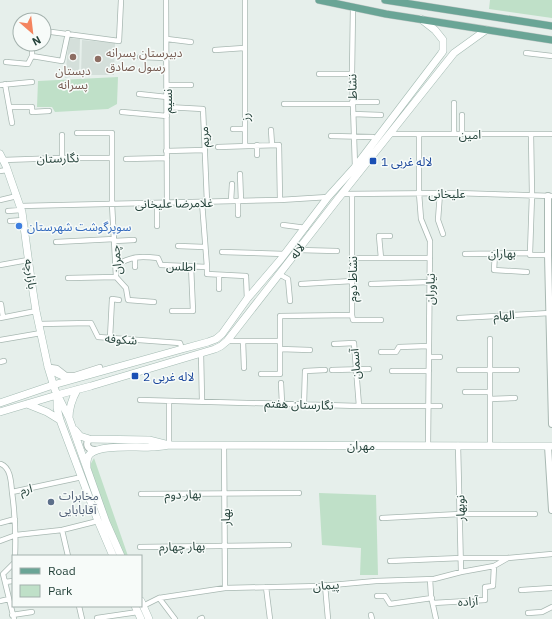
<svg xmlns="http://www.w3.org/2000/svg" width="552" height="619" font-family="'IBM Plex Sans','Noto Sans Arabic',sans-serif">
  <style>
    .built { fill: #d4dfda }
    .green { fill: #bfe0c8 }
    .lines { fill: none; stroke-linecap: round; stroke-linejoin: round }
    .minor-casing { stroke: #a8b8b2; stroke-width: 6 }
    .tertiary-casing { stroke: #a8b8b2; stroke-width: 8 }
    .secondary-casing { stroke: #a4bbb3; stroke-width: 8 }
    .primary-casing { stroke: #c2cac8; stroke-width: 8 }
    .minor { stroke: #fff; stroke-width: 4.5 }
    .tertiary { stroke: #fff; stroke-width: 6 }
    .secondary { stroke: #fff; stroke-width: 7 }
    .primary { stroke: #6aa596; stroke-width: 7 }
    .education-dot { fill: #8d6e63; stroke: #f7fbf9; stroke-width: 1.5 }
    .transit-dot { fill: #1a4fb4; stroke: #f7fbf9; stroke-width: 1.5 }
    .shop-dot { fill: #3f7fe0; stroke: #f7fbf9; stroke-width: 1.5 }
    .service-dot { fill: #5c6f8a; stroke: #f7fbf9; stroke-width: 1.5 }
    .labels { text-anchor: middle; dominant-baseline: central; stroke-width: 3; stroke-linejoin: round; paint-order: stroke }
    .education-label { font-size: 12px; fill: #785e54; stroke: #f7fbf9; text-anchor: start }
    .street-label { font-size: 12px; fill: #24423a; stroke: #f7fbf9 }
    .transit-label { font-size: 12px; fill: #164399; stroke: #f7fbf9; text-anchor: start }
    .shop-label { font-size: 12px; fill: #366cbe; stroke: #f7fbf9; text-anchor: start }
    .service-label { font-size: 12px; fill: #4e5e75; stroke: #f7fbf9; text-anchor: start }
  </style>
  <rect width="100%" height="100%" fill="#e6efeb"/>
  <path class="built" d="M69 38 80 39 79 75 65 78Z
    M82 40 115 43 114 75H81Z"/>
  <path class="green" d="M490 0H552V18L489 9Z
    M118 77 117 104 108 109 55 112 52 107H37L38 81Z
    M94 458 128 556H122L89 467Z
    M319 493 376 495 378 575H360L361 548 322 545Z"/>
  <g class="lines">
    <defs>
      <path id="minor" d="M166 0 167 203
        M245 0V146
        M353 7 352 74 355 167
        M44 31 119 41 121 0
        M167 39 191 42
        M32 44V56L62 61 68 33
        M215 50 244 48
        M526 53 552 56
        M140 57 167 58
        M6 62 28 64 32 56
        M319 74H352
        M5 84 12 123
        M0 85 32 82
        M167 85H191
        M139 94 167 97
        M352 102H377
        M284 104H353
        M9 107H32V112L49 111
        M167 107 203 109 207 202
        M122 112 167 116
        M353 114 381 115
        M233 129H245
        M271 130 272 145
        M77 133H112V204L116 277 126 288 128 300 154 302
        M389 134H552
        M419 134V193L421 219 430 241 428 446
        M454 134V103
        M462 134V115
        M331 136 373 137
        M218 147 279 145 280 200
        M166 151 205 150
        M257 155V145
        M62 158V135
        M126 159 167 158
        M3 160 62 158H112
        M0 171 7 170
        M240 174 241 201
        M440 193 438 220 443 234
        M342 194 456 193 552 196
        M352 194V315L353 320H381
        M0 200 17 196
        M231 201 232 184
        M238 201V215
        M202 202 207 267
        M20 206 280 200 328 197
        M8 211 21 210
        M10 221 23 220
        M283 225 306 228
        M157 226V203
        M114 241 134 240
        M56 242 114 239
        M178 246 205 247
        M298 250 337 251
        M222 252 285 254
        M495 253 494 270 527 272
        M530 253V255H548
        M465 254 530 253 532 195 531 134
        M135 258V267
        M352 258H430
        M381 258 379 236H390
        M0 265 28 260
        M115 266C131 256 140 256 158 258L161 265 207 267V274L246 276 247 299
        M279 274 288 279 290 301
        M219 275V289
        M68 278 116 277
        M301 284 352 281
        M371 284 430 282
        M1 304 3 317
        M172 311H193L191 266
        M0 318 36 311
        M459 318 550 313
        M39 324 91 323 98 337 180 343 182 349
        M110 338 112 299 119 300
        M490 339V445
        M0 340 41 333
        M227 341H280
        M243 341 244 368
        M334 344 354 343 359 406
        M280 349 310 350
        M381 352H396L399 347 429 346
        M201 353 202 401
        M429 357H440
        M0 362 4 361
        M50 367 57 368 66 375H75L100 367
        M332 370 369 369
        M459 370H517
        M392 371H429
        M261 374H280V316L352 315
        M281 383 282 403
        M465 392H490
        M490 399 515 398
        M140 400 359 406H440
        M169 401V445
        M304 404 305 371 325 370
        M224 445 225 588
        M458 445 461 572
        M1 464C11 468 11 483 12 492
        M141 494 299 493
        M382 518 460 514H535
        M0 523 15 519
        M62 530 68 556
        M0 541 16 535 62 530 98 521
        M140 547 289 545
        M15 556C16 534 15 514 12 492L82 477
        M390 561 461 558H508L552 554
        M13 564 3 574 14 619
        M430 579 431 596 436 619
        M5 582 13 581
        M325 585 328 619
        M266 587 270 619
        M521 590 552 588
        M377 596H385L390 604 432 598
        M159 598 175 619
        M0 601 9 599
        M433 603 485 600V587L493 586 494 566
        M79 606 82 619
        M143 606 159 598 225 588 321 586 376 581 434 579 461 572 494 566 508 558
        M528 613 542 612 552 607
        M12 615 32 612
        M371 615 372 619
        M97 618 138 612
        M200 619 202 618"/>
      <path id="tertiary" d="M548 196V255L552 424
        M89 439C85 445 88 450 95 450
        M548 446 552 510"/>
      <path id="secondary" d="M0 154 6 166 22 212 31 279 36 311 48 367 55 390 69 418 106 522 121 556
        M48 367C56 373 62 377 72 379
        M57 397V408L60 420 98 521 113 556
        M0 403 53 385 182 349 208 342 216 339 222 334 247 299 281 259 328 197 355 167 441 54 443 51V40L435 30 421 19
        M27 404 47 412 60 420
        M0 412 57 395 91 386 215 349 221 346 227 341 337 200 454 53 486 30
        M69 418C69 407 72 399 77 390
        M75 430 80 436 89 439 149 440 165 444
        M87 468C87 463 86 458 90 454 100 444 136 448 151 447 157 447 163 446 169 445L552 446
        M141 601 149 619
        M135 606 141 619"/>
      <path id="primary" d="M319 0 386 14 552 40
        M385 0 552 26"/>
    </defs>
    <use href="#minor" class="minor-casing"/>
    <use href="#tertiary" class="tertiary-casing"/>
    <use href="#secondary" class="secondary-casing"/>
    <use href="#primary" class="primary-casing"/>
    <use href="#minor" class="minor"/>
    <use href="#tertiary" class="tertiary"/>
    <use href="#secondary" class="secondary"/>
    <use href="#primary" class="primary"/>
  </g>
  <g class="education-dot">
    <circle cx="73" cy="57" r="4"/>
    <circle cx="98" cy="59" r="4"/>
  </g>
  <g class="transit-dot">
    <rect x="369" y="157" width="8" height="8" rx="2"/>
    <rect x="131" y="372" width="8" height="8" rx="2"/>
  </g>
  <circle class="shop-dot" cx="19" cy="226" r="4"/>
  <circle class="service-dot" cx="51" cy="502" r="4"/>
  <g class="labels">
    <g class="education-label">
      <text x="106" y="52">دبیرستان پسرانه<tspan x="106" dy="14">رسول صادق</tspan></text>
      <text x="73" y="70" text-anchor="middle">دبستان<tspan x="73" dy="14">پسرانه</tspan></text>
    </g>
    <g class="street-label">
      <text transform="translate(352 87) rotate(-91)">نشاط</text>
      <text transform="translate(167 101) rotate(-90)">نسیم</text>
      <text transform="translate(245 117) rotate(-91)">رز</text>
      <text x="470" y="134">امین</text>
      <text transform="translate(204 137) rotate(-93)">مریم</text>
      <text transform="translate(58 158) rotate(-1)">نگارستان</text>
      <text x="447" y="193">علیخانی</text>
      <text transform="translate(174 203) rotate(-1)">غلامرضا علیخانی</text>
      <text transform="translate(297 251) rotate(-52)">لاله</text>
      <text transform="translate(502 253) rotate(-1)">بهاران</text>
      <text transform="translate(116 260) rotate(-96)">چمران</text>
      <text transform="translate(181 266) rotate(2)">اطلس</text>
      <text transform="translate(31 274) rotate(82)">بازارچه</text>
      <text transform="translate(352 279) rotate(-90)">نشاط دوم</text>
      <text transform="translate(430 289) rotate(-89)">نیاوران</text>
      <text transform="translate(504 315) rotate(-3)">الهام</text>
      <text transform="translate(121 339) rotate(4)">شکوفه</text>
      <text transform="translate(355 364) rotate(-94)">آسمان</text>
      <text transform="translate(299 404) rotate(2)">نگارستان هفتم</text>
      <text x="361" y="445">مهران</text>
      <text transform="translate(26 489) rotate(-13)">ارم</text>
      <text transform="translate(183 494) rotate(-1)">بهار دوم</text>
      <text transform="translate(460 508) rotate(-91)">نوبهار</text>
      <text transform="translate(225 517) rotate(-90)">بهار</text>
      <text transform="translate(182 546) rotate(-1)">بهار چهارم</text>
      <text transform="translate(326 585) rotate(-4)">پیمان</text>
      <text transform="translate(468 601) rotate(-3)">آزاده</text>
    </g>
    <g class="transit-label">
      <text x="381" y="161">لاله غربی 1</text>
      <text x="143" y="376">لاله غربی 2</text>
    </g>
    <g class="shop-label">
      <text x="27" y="226">سوپرگوشت شهرستان</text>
    </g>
    <g class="service-label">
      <text x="59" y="495">مخابرات<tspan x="59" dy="14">آقابابایی</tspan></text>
    </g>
  </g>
  <rect x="12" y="555" width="130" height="52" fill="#f7fbf9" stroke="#a3b1ad"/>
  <rect x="20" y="568" width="20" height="6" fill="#6aa596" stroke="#a3b1ad"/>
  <text x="48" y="575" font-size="12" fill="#24423a">Road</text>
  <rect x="20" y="585" width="20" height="12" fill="#bfe0c8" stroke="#a3b1ad"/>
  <text x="48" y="595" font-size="12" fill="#24423a">Park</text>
  <g transform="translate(32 32) rotate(152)"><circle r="19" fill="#f7fbf9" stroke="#a3b1ad"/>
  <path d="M0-3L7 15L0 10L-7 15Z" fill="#f4845f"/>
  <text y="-6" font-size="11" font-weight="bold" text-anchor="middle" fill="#24423a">N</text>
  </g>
</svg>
